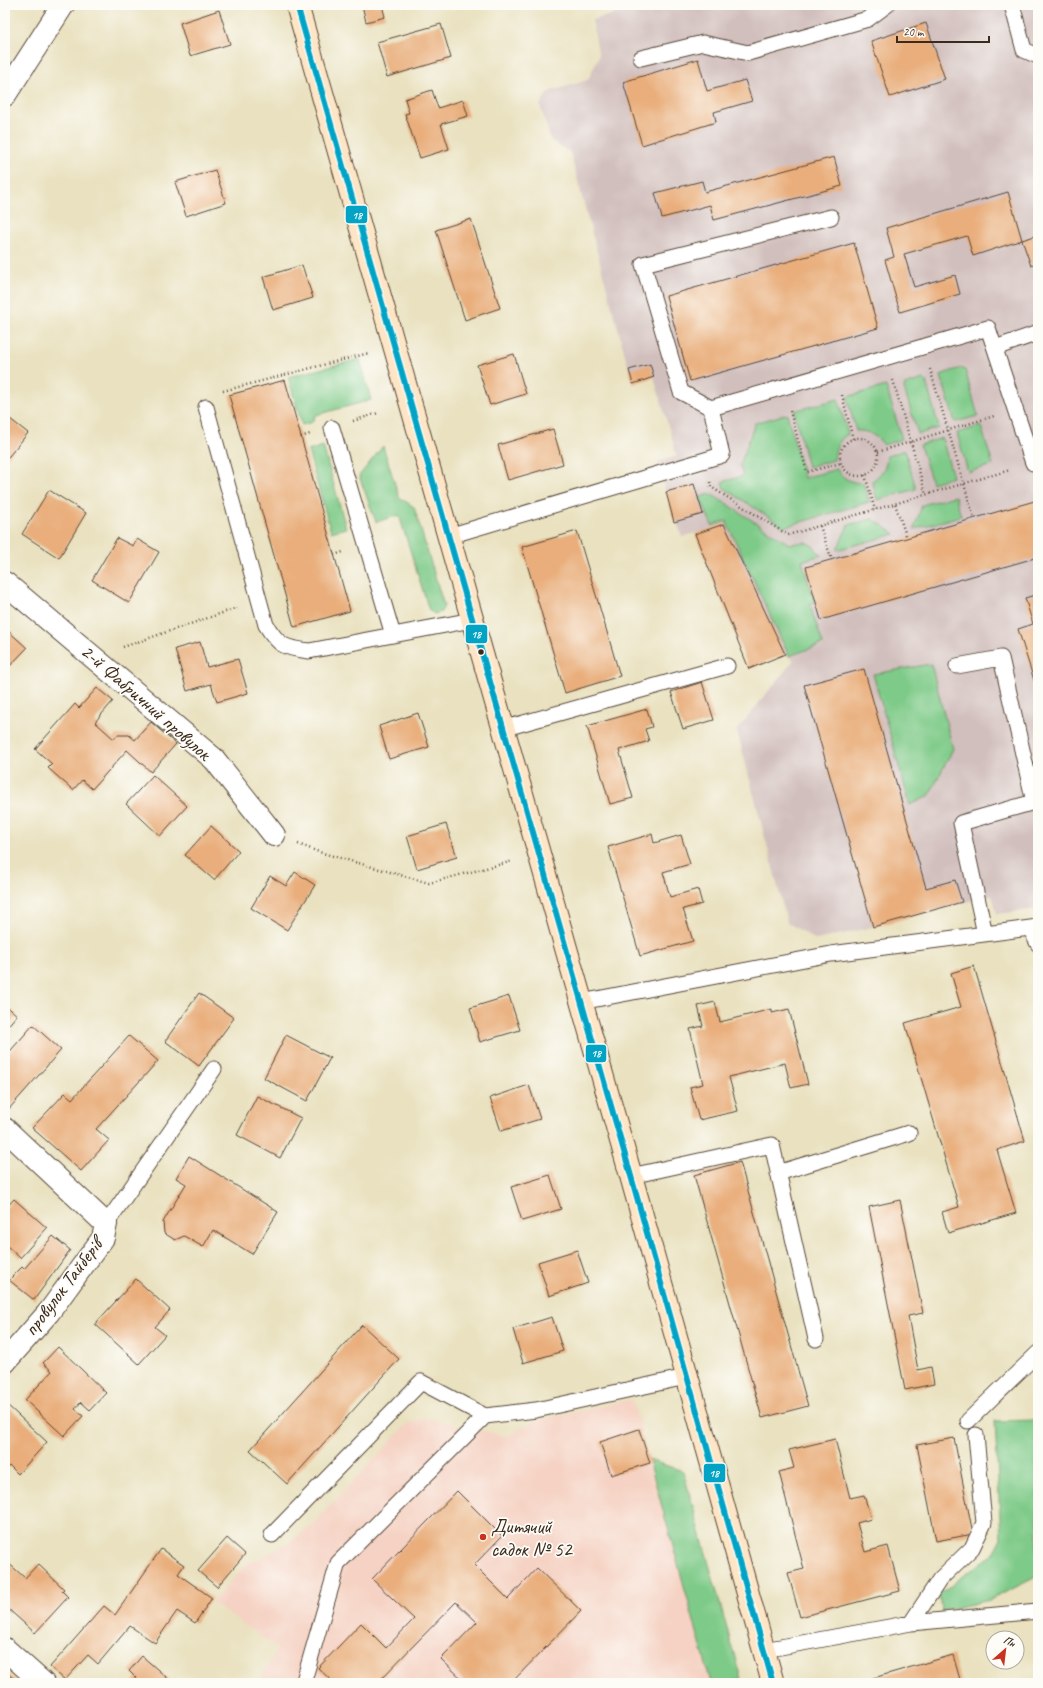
<svg xmlns="http://www.w3.org/2000/svg" width="1043" height="1688" font-family="Caveat,sans-serif">
  <style>
    .built { fill: #f5d2c3 }
    .industrial { fill: #d1bfbd }
    .green { fill: #7eca88; stroke: #5c7a53 }
    .building { fill: #e9ae7b }
    .lines { fill: none; stroke-linecap: round; stroke-linejoin: round }
    .lane-casing { stroke: #554536; stroke-width: 17 }
    .street-casing { stroke: #554536; stroke-width: 24 }
    .secondary-casing { stroke: #554536; stroke-width: 24 }
    .path { stroke: #554536; stroke-width: 2.5; stroke-dasharray: 1 3; stroke-linecap: butt }
    .lane { stroke: #fff; stroke-width: 15 }
    .street { stroke: #fff; stroke-width: 22 }
    .secondary { stroke: #fde5c5; stroke-width: 22 }
    .bus-1-casing { stroke: #fdfcf7; stroke-width: 9 }
    .bus-1 { stroke: #03a3c5; stroke-width: 6 }
    .bus-dot { fill: #3b2a1e; stroke: #fdfcf7; stroke-width: 1.5 }
    .poi-dot { fill: #c8321e; stroke: #fdfcf7; stroke-width: 1.5 }
    .labels { text-anchor: middle; dominant-baseline: central; stroke-width: 3.5; stroke-linejoin: round; paint-order: stroke }
    .street-label { font-size: 20px; fill: #3b2a1e; stroke: #fdfcf7 }
    .poi-label { font-size: 20px; fill: #3b2a1e; stroke: #fdfcf7; text-anchor: start }
    .line-badge { stroke: #fdfcf7; stroke-width: 1.5 }
    .badge-label { font-size: 11px; text-anchor: middle; font-weight: bold; fill: #fff }
  </style>
  <rect width="100%" height="100%" fill="#fdfcf7"/>
  <filter id="ink" filterUnits="userSpaceOnUse"><feTurbulence type="fractalNoise" baseFrequency=".025" numOctaves="2"/><feDisplacementMap in="SourceGraphic" scale="8" xChannelSelector="R" yChannelSelector="G"/><feConvolveMatrix kernelMatrix="1 2 1 2 8 2 1 2 1" color-interpolation-filters="sRGB"/></filter>
  <filter id="wash" filterUnits="userSpaceOnUse"><feTurbulence type="fractalNoise" baseFrequency=".012" numOctaves="4" result="noise"/><feDisplacementMap in="SourceGraphic" scale="16" xChannelSelector="R" yChannelSelector="G"/><feGaussianBlur stdDeviation="0.9" result="paint"/><feColorMatrix in="noise" values="0 0 0 0 0 0 0 0 0 0 0 0 0 0 0 0 0 1.4 0 .05"/><feComposite in="paint" operator="in"/></filter>
  <g filter="url(#wash)">
    <rect width="100%" height="100%" fill="#e9e1bf"/>
    <path class="built" d="M632 1399 711 1683H259L277 1648 212 1602 247 1564 282 1547 310 1527 407 1424 426 1418 506 1436 535 1421Z"/>
    <path class="industrial" d="M629 5H1038V909L997 914 992 895 873 927 816 940 787 922 737 730 794 660 785 654 724 525 682 537 663 484 658 462 677 456 654 377 633 384 570 152 551 141 540 105 548 92 588 80 599 56 592 20 630 10Z"/>
    <path class="green" d="M360 359 371 400 316 415 312 422 302 425 288 377Z
      M961 368 965 370 978 416 955 422 941 376 943 374Z
      M923 379 926 381 939 428 918 434 904 388 905 385Z
      M886 386 902 439 884 445C877 436 868 430 856 431L847 397Z
      M838 399 848 434C838 440 835 449 834 460L808 467 794 411Z
      M787 414 804 478 837 469C843 479 851 483 863 483L869 502 784 527 724 488 722 482 743 476 740 465 755 423Z
      M981 426 993 465 968 472 957 433Z
      M942 438 953 477 932 483 920 445Z
      M323 446 346 528 331 532 308 451Z
      M383 446 399 497 414 507 444 606 441 612 434 614 429 610 399 515 376 522 359 476Z
      M905 450 916 489 877 500 872 481C881 475 887 467 887 456Z
      M711 494 789 544 805 542 813 546 821 555 802 561 815 603 810 605 823 644 789 656 726 521 712 526 700 497Z
      M955 496 961 516 914 529 922 505Z
      M873 519 895 534 837 550 848 525Z
      M931 664 953 749 929 796 910 805 873 674Z
      M1038 1420V1576L990 1600 941 1611 939 1594 992 1555 1001 1538 995 1421Z
      M649 1460 683 1471 741 1679 724 1683H711Z"/>
    <g id="blocks">
      <path class="building" d="M362 5H382L385 17 366 22Z
        M219 10 230 44 190 56 180 23Z
        M926 23 945 79 890 97 871 41Z
        M441 24 451 58 387 77 377 42Z
        M698 59 707 91 745 80 752 101 714 112 716 122 642 145 623 82Z
        M432 90 438 108 463 100 468 116 441 124 449 149 420 158 405 114 409 113 405 99Z
        M834 157 842 186 714 220 710 205 662 218 655 193 702 181 705 192Z
        M215 170 226 203 186 216 175 182Z
        M1008 192 1022 240 1038 235V263L1031 266 1022 240 973 256 967 236 904 254 914 287 955 275 960 294 900 312 885 260 894 257 886 228Z
        M471 219 500 308 465 320 436 230Z
        M854 243 878 328 690 381 666 296Z
        M302 265 313 298 273 310 263 277Z
        M514 354 526 394 490 405 477 365Z
        M650 364 654 377 633 384 629 370Z
        M285 380 350 611 294 627 229 395Z
        M5 415 28 433 5 461Z
        M553 429 563 464 508 480 498 445Z
        M694 484 703 514 674 522 666 492Z
        M49 490 86 513 59 558 22 534Z
        M1038 500V557L821 620 806 567Z
        M724 524 785 654 749 669 695 534Z
        M577 531 620 676 565 693 522 547Z
        M117 538 133 546 137 539 159 552 129 603 92 580Z
        M1038 594V693L1018 629 1033 624 1025 598Z
        M5 628 27 648 5 671Z
        M200 642 207 667 238 659 248 693 217 702 211 684 187 691 175 649Z
        M864 669 926 888 955 880 962 902 873 927 804 685Z
        M702 682 714 720 683 729 671 692Z
        M97 688 113 701 95 722 114 739 117 735H129L135 740 151 722 176 744 151 772 127 750 92 789 82 780 73 790 48 768 52 764 35 749 75 704 79 708Z
        M647 709 652 727 645 729 649 741 619 750 633 798 610 804 587 726Z
        M418 713 429 747 389 759 379 726Z
        M153 775 187 806 160 836 126 804Z
        M446 824 457 857 417 869 407 836Z
        M211 826 239 851 214 880 185 855Z
        M652 834 654 843 681 835 690 864 663 872 670 897 698 889 702 904 683 909 693 941 640 956 608 847Z
        M295 872 315 885 287 930 251 908 270 876 286 886Z
        M974 966 1025 1141 997 1150 1016 1213 948 1233 942 1212 959 1207 905 1023 961 1007 951 973Z
        M199 993 234 1018 199 1066 165 1041Z
        M509 996 520 1030 480 1042 470 1008Z
        M715 1002 720 1022 772 1009V1013L789 1009 808 1084 791 1088 785 1063 729 1077 738 1111 699 1120 690 1087 703 1084 690 1029 703 1026 698 1006Z
        M5 1005 17 1015 6 1028 5 1027Z
        M33 1025 61 1050 8 1110 5 1107V1057Z
        M286 1035 330 1058 307 1101 264 1078Z
        M129 1036 158 1061 96 1129 109 1140 81 1171 32 1128 65 1093 72 1099Z
        M529 1085 540 1119 501 1131 490 1098Z
        M257 1096 301 1118 280 1158 237 1135Z
        M189 1156 278 1212 252 1254 213 1230 203 1247 184 1236 175 1240 164 1233 163 1222 186 1184 176 1178Z
        M740 1162 808 1406 762 1418 694 1175Z
        M550 1175 561 1209 522 1221 511 1187Z
        M14 1199 47 1228 20 1258 5 1244V1209Z
        M900 1200 923 1313 908 1316 918 1370 931 1367 934 1384 905 1390 869 1207Z
        M53 1236 70 1250 34 1300 9 1280 22 1267 24 1269Z
        M577 1250 588 1283 549 1296 538 1262Z
        M136 1279 170 1310 155 1327 165 1335 139 1364 95 1324Z
        M552 1317 563 1351 523 1363 513 1329Z
        M362 1325 399 1359 287 1484 250 1450Z
        M58 1347 106 1393 90 1410 81 1402 75 1409 83 1416 64 1436 25 1400 52 1371 43 1363Z
        M5 1403 47 1442 18 1474 10 1466 5 1471Z
        M639 1429 650 1463 611 1475 600 1442Z
        M954 1438 973 1534 936 1541 917 1445Z
        M835 1439 850 1498 864 1495 871 1519 857 1523 865 1552 888 1546 900 1591 800 1617 788 1573 804 1569 779 1472 794 1468 789 1450Z
        M457 1491 502 1536 474 1565 508 1599 537 1568 581 1611 511 1683H462L464 1681 441 1659 477 1622 456 1602 377 1683H334L318 1668 361 1623 386 1648 414 1619 372 1579Z
        M227 1538 245 1554 217 1587 198 1571Z
        M161 1549 184 1565 178 1574 212 1598 195 1623 177 1611 155 1643 130 1626 98 1664 88 1655 65 1680 50 1667 104 1606 115 1615Z
        M5 1560 25 1578 38 1564 64 1589 62 1591 68 1597 35 1633 5 1606Z
        M953 1655 961 1683H856Z
        M142 1656 173 1683H132L136 1678 129 1671Z
        M5 1671 18 1683H5Z"/>
    </g>
  </g>
  <g filter="url(#ink)">
    <use href="#blocks" fill-opacity="0" stroke="#554536" stroke-width="1"/>
    <g class="lines">
      <defs>
        <path id="lane" d="M1012 5 1024 50 1038 56
          M641 58 703 43 748 53 868 19 887 5
          M995 348 1038 333
          M206 407 266 625C279 646 284 648 309 651L472 620
          M711 408 681 392 643 264 831 217
          M332 428 393 635
          M449 536 722 455 711 408 988 328 1033 463
          M957 666 1001 658 1034 802 961 823 985 934
          M502 729 727 666
          M1030 928 1038 944
          M581 1002 831 954 1038 927
          M778 1173 909 1133
          M631 1176 772 1145 816 1339
          M106 1224 214 1069
          M968 1421 1038 1353
          M272 1535 421 1382 485 1416 536 1410 686 1377
          M911 1623 940 1579 972 1548 984 1523 976 1435
          M764 1650 911 1623 1038 1611
          M305 1677 338 1563 485 1416"/>
        <path id="street" d="M5 95 63 5
          M5 583 214 759 274 835
          M5 1129 106 1224 103 1238 49 1312 5 1362
          M5 1649 43 1683"/>
        <path id="secondary" d="M297 5 631 1176 773 1683"/>
      </defs>
      <use href="#lane" class="lane-casing"/>
      <use href="#street" class="street-casing"/>
      <use href="#secondary" class="secondary-casing"/>
      <path class="path" d="M930 369 974 518
        M893 380 926 495
        M223 391 369 353
        M842 395 853 439
        M790 411 807 472 841 463
        M353 421 378 413
        M301 437 310 434
        M840 457a19 19 0 1 1 38 0a19 19 0 1 1-38 0Z
        M878 452 994 416
        M865 475 875 510
        M710 482 711 487 788 535 1010 470
        M895 504 907 538
        M820 526 832 560
        M334 555 343 552
        M123 647 237 608
        M298 844 319 852 429 883 513 861"/>
      <use href="#lane" class="lane"/>
      <use href="#street" class="street"/>
      <use href="#secondary" class="secondary"/>
      <defs>
        <path id="bus-1" d="M297 5 631 1176 773 1683"/>
      </defs>
      <use href="#bus-1" class="bus-1-casing"/>
      <use href="#bus-1" class="bus-1"/>
    </g>
  </g>
  <circle class="bus-dot" cx="481" cy="652" r="3.5"/>
  <circle class="poi-dot" cx="483" cy="1537" r="4"/>
  <g class="labels">
    <g class="street-label">
      <text transform="translate(146 702) rotate(41)">2-й Фабричний провулок</text>
      <text transform="translate(63 1287) rotate(-53)">провулок Тайберів</text>
    </g>
    <g class="poi-label">
      <text x="491" y="1526">Дитячий<tspan x="491" dy="23">садок № 52</tspan></text>
    </g>
  </g>
  <g class="line-badge">
    <rect x="345" y="205" width="23" height="19" rx="4" fill="#03a3c5"/>
    <rect x="465" y="624" width="23" height="20" rx="4" fill="#03a3c5"/>
    <rect x="585" y="1044" width="22" height="19" rx="4" fill="#03a3c5"/>
    <rect x="703" y="1463" width="23" height="20" rx="4" fill="#03a3c5"/>
  </g>
  <g class="badge-label">
    <text x="357" y="219">18</text>
    <text x="476" y="638">18</text>
    <text x="596" y="1057">18</text>
    <text x="714" y="1477">18</text>
  </g>
  <rect width="1043" height="1688" fill="none" stroke="#fdfcf7" stroke-width="20"/>
  <g transform="translate(1005 1650) rotate(28)"><circle r="19" fill="#fdfcf7" stroke="#afa8a0"/>
  <path d="M0-3L7 15L0 10L-7 15Z" fill="#c8321e"/>
  <text y="-6" font-size="11" font-weight="bold" text-anchor="middle" fill="#3b2a1e">Пн</text>
  </g>
  <path d="M897 36v6h92v-6" fill="none" stroke="#3b2a1e" stroke-width="2"/>
  <text x="903" y="36" font-size="12" fill="#3b2a1e" stroke="#fdfcf7" stroke-width="3" paint-order="stroke">20 m</text>
</svg>
